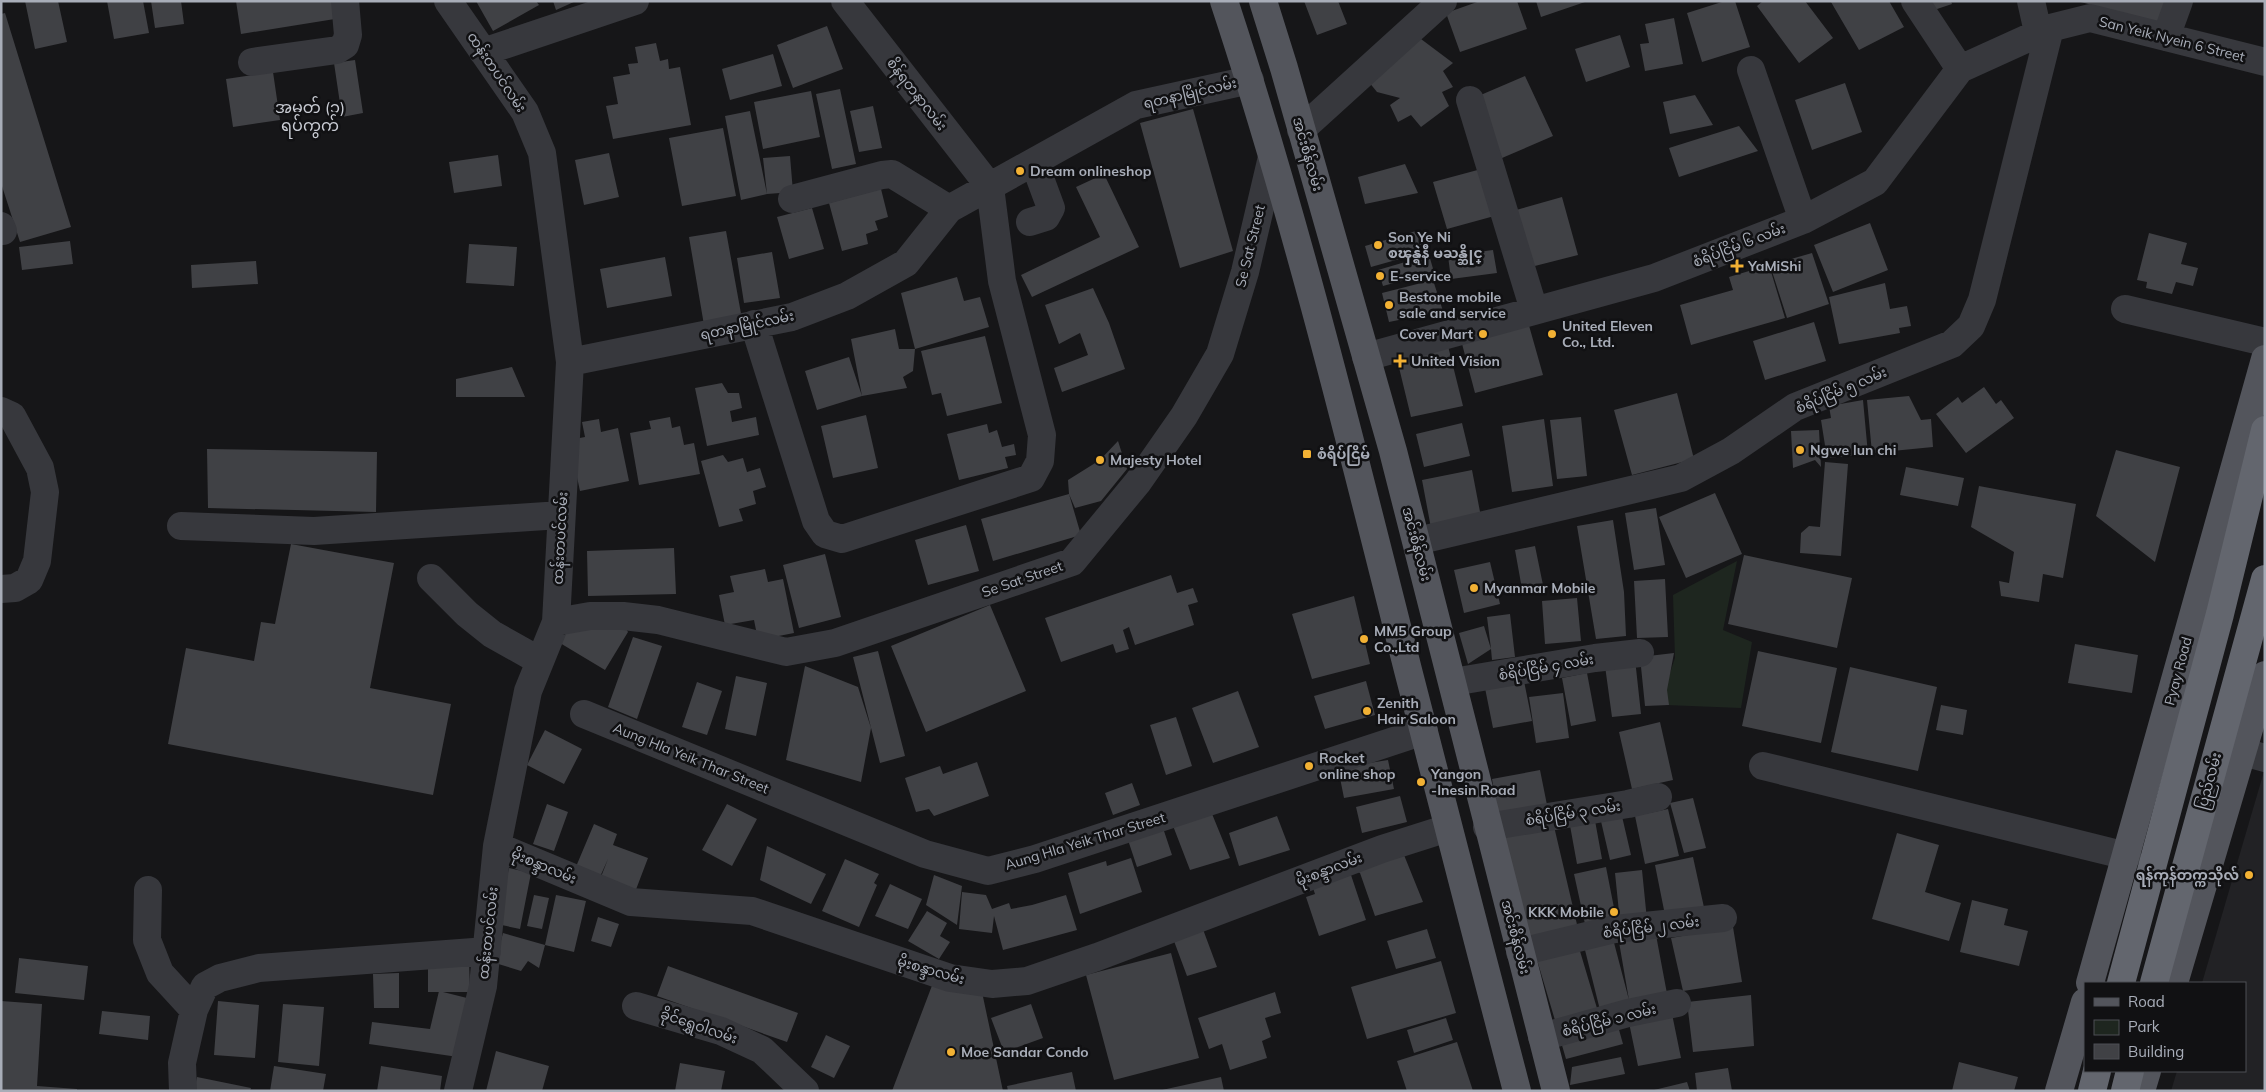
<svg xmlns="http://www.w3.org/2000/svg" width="2266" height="1092" font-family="Mulish,'Noto Sans Myanmar',sans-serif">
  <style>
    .built { fill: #222225 }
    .green { fill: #1e261f }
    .building { fill: #404145 }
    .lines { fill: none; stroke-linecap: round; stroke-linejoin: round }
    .minor { stroke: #37383d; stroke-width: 28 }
    .major { stroke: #53555c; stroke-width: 28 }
    .highway { stroke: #63666e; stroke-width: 28 }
    .poi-dot { fill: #f2b134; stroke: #111113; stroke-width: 2 }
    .labels { text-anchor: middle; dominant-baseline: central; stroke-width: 5; stroke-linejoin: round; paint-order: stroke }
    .street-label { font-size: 14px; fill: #a8adb8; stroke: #111113 }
    .poi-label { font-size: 14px; font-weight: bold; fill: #a8adb8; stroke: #111113; text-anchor: start }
    .quarter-label { font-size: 16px; fill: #c9ccd4; stroke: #111113 }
  </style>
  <rect width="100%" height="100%" fill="#161618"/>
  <path class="built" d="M2265 768V1091H2171L2177 1071H2245V983H2202Z"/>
  <path class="green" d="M1737 561 1723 630 1752 642 1741 708 1666 705 1664 691 1675 658 1673 595Z"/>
  <path class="building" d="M25 1H58L67 42 35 49Z
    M107 1H143L149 33 114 39Z
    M151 1H181L184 24 155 28Z
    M236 1H338L341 18 241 34Z
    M476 1H536L539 5 493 31Z
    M553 1H576L556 10Z
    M1304 1H1338L1347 24 1317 35Z
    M1480 1H1517L1527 29 1460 52 1446 13Z
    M1536 1H1585V2L1541 17Z
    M1725 1H1735L1750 47 1702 62 1687 13Z
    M1763 1H1805L1833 38 1799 63 1757 6Z
    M1889 1 1904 27 1859 50 1831 2Z
    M1921 1H1951L1952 4 1925 13Z
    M2077 1H2173L2167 25Z
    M5 13 71 227 20 242 1 183V14Z
    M1674 18 1683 64 1645 71 1640 44 1649 43 1645 24Z
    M827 26 843 69 793 88 777 45Z
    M1620 35 1630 67 1586 82 1575 49Z
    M1417 36 1453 63 1443 71 1453 87 1442 92 1449 106 1421 127 1411 115 1398 122 1390 105 1400 98 1377 92 1364 76Z
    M656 43 660 61 668 59 669 69 680 67 691 125 613 139 606 106 618 104 613 77 630 74 628 64 638 63 635 47Z
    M773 54 782 86 730 100 722 69Z
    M355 60 363 113 342 117 334 63Z
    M273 72 280 120 233 127 226 79Z
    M1525 76 1553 136 1502 158 1476 97Z
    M1845 83 1862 132 1812 150 1795 100Z
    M840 89 856 164 832 169 816 94Z
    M811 91 820 137 763 149 754 102Z
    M1695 95 1713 125 1670 134 1663 102Z
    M873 106 882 148 859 152 850 111Z
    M1193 109 1233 251 1180 268 1140 123Z
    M750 111 767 194 741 200 725 116Z
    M1739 126 1758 151 1679 177 1669 148Z
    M723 128 736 196 682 206 669 138Z
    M609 153 619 197 584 205 575 160Z
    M498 155 502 186 454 193 449 162Z
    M790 156 793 192 767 194 763 158Z
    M1405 164 1418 193 1365 204 1358 177Z
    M1485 168 1498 215 1447 229 1433 182Z
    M1104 174 1139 247 1032 297 1021 275 1100 237 1076 187Z
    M881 189 888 217 875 221 878 230 866 234 868 244 842 251 829 203Z
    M1562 197 1578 255 1523 269 1509 212Z
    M812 208 824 249 789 259 777 217Z
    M1870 223 1888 270 1833 292 1814 245Z
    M726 231 742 319 704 325 689 237Z
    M1416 231 1428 251 1371 267 1365 246Z
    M2149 233 2187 243 2181 264 2198 268 2193 286 2176 282 2172 294 2146 288 2147 282 2137 280Z
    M70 241 73 264 22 270 19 247Z
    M469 244 517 247 514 286 466 283Z
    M1493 250 1497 273 1451 279 1448 256Z
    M772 252 780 298 744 303 737 258Z
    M1812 253 1829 304 1787 318 1770 265Z
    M1429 255 1434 272 1383 286 1378 270Z
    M665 257 672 296 607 308 600 269Z
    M256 261 258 284 192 288 191 265Z
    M1769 265 1785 318 1691 345 1680 305 1733 290 1729 277Z
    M957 277 964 301 980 297 989 327 915 349 913 371 903 377 907 388 862 396 851 339 895 329 899 349H915L901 293Z
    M1433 280 1443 311 1389 322 1382 293Z
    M1885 283 1890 309 1907 306 1911 326 1899 328 1900 333 1839 344 1829 297Z
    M1093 288 1109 323 1125 369 1062 392 1054 368 1088 355 1080 333 1059 344 1045 305Z
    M1528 322 1543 375 1475 393 1461 340Z
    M1814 322 1826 361 1765 380 1753 341Z
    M985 336 1002 403 947 416 941 393 932 395 921 351Z
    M1446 338 1463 406 1411 417 1395 351Z
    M849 357 862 396 817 410 805 371Z
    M512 367 525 397H456V379Z
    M722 383 728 393H739L742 408 730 411 732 422 756 417 759 435 707 446 695 388Z
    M1984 387 1996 404 2001 400 2014 418 1966 453 1936 414 1958 397 1962 403Z
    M1677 393 1694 459 1632 475 1614 410Z
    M1909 396 1921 420 1931 419 1933 447 1872 453 1867 400Z
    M1863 400 1868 454 1827 458 1821 420 1831 418 1829 406Z
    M866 415 878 468 833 478 821 426Z
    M670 417 672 428 680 426 684 445 694 443 700 474 639 485 630 433 651 429 649 421Z
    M1581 417 1587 476 1557 479 1550 420Z
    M599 419 601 432 618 428 629 481 580 491 569 440 585 437 582 422Z
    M1544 419 1553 486 1512 492 1502 426Z
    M1462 423 1470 456 1424 467 1416 434Z
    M987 424 989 433 997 430 1002 447 1014 444 1016 455 1005 457 1008 468 959 480 947 434Z
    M1819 430 1821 467 1815 460 1793 468 1791 431Z
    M1118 441 1127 469 1101 501 1075 508 1069 494 1068 480 1100 460Z
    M207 449 377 452 376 512 208 508Z
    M2116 450 2180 467 2155 562 2096 516Z
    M723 455 728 462 743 458 747 472 760 468 766 487 753 491 756 504 739 509 743 521 719 527 701 461Z
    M1825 462 1848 464 1841 556 1800 553 1801 533 1809 526 1820 527Z
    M1906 467 1964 478 1958 506 1900 495Z
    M1472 470 1481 517 1431 528 1422 480Z
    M1979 486 2076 504 2063 578 2043 574 2039 602 2001 596 1999 581 2009 583 2014 552 1971 527Z
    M1715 493 1742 554 1686 578 1659 517Z
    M1069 494 1081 535 993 561 981 519Z
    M1656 508 1665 565 1634 570 1625 513Z
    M1613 520 1624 592 1626 636 1596 639 1577 526Z
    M966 525 979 571 928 585 915 540Z
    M291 544 394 563 370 688 451 704 433 795 168 744 186 648 254 661 261 622 275 624Z
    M1535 546 1543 585 1522 589 1515 550Z
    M674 548 676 594 588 596 587 551Z
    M825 554 841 617 799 628 783 565Z
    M1744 555 1852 578 1837 648 1728 624Z
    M1490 562 1500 604 1464 613 1454 570Z
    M765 569 768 582 783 579 794 633 758 640 754 620 725 625 719 595 734 592 730 576Z
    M1171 575 1177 593 1193 588 1198 602 1188 605 1194 625 1135 645 1129 627 1123 630 1129 649 1116 653 1113 644 1061 662 1045 618Z
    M1665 579 1668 637 1637 638 1634 581Z
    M1354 596 1370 664 1312 679 1292 614Z
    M1577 598 1581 641 1545 644 1542 601Z
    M990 605 1026 691 926 732 891 646Z
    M1510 614 1515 657 1492 660 1491 649 1468 664 1459 633 1484 626 1491 649 1487 617Z
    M622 622 628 632 605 670 560 643 571 625Z
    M633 637 662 646 637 719 608 707Z
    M2075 644 2138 655 2132 693 2068 683Z
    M878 651 905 756 880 763 853 657Z
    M1758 651 1837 668 1821 743 1742 726Z
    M1674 653 1667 690 1669 705 1645 706 1640 657Z
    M1635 659 1641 714 1612 717 1605 666Z
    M805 666 858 687 871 728 861 782 786 760Z
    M1850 667 1937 687 1918 771 1831 752Z
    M1587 673 1596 721 1571 726 1562 678Z
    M736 676 767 683 756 736 725 729Z
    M1523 676 1532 721 1493 728 1484 683Z
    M1366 681 1375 715 1325 729 1314 696Z
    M697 682 722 691 707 735 682 727Z
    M1238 691 1259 747 1213 763 1192 708Z
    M1563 693 1569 738 1536 743 1529 697Z
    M1941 705 1967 710 1963 735 1936 730Z
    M1176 717 1192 766 1166 775 1150 725Z
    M1660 722 1673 780 1632 789 1619 732Z
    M545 730 582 749 564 784 527 765Z
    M1388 760 1394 789 1344 798 1338 768Z
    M977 762 989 796 934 816 929 809 916 812 905 778 940 766 943 774Z
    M1540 770 1548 810 1499 819 1492 779Z
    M1132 783 1140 805 1113 815 1105 793Z
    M1400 796 1407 822 1362 833 1356 807Z
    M1693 798 1706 848 1684 853 1670 803Z
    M547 804 568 812 554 851 533 844Z
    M727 804 757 819 732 866 702 850Z
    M1208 804 1230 858 1190 870 1170 818Z
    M1668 809 1679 856 1645 864 1635 816Z
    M1621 812 1631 855 1610 860 1600 817Z
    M1594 815 1602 859 1577 864 1569 820Z
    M1277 816 1290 850 1239 866 1229 833Z
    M1553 822 1579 933 1528 945 1502 834Z
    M594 824 617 834 613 845 648 858 632 900 597 887 608 859 599 879 575 869Z
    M1163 828 1172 855 1137 867 1128 840Z
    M1897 833 1939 845 1925 892 1961 903 1949 941 1872 919Z
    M767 846 826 874 811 904 760 880Z
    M1404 855 1423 902 1375 916 1360 873 1356 871Z
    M1693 857 1705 912 1666 920 1655 865Z
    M1131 858 1142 892 1080 914 1068 873 1106 861 1107 866Z
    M845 859 879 874 874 883 877 885 859 927 822 911Z
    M1606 867 1616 918 1585 924 1574 874Z
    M509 868 531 873 520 929 497 924Z
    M1642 870 1647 920 1620 922 1615 873Z
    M934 875 962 886 957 925 926 905Z
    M1351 875 1366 920 1319 936 1306 897 1315 894 1313 888Z
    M890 884 922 899 908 929 875 916Z
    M962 892 986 895 992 909 1009 903 1011 909 1032 905 1066 895 1077 930 1003 950 994 916 992 933 959 929Z
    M534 895 549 898 542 929 527 926Z
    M556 895 586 901 574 952 545 945Z
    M1972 900 2008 909 2004 925 2028 931 2019 966 1960 952Z
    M927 911 947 923 940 936 950 942 939 959 908 941Z
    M598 917 619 924 611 947 591 941Z
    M1201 924 1217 967 1187 976 1171 933Z
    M1733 927 1742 982 1683 991 1671 938Z
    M1427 929 1436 958 1396 969 1387 941Z
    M503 933 545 945 539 968 528 961 521 971 495 963Z
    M1612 935 1629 1000 1619 942 1656 935 1668 999 1601 1014 1583 942Z
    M1577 941 1599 1015 1557 1027 1535 953Z
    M1171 953 1199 1058 1114 1080 1086 975Z
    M19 958 88 966 84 1000 15 993Z
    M428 960H469L470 992H428Z
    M1441 961 1456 1013 1367 1039 1351 987Z
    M668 966 798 1013 787 1042 657 996Z
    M399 973V1008H374L373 974Z
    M936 975 982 992 1003 1091H892Z
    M439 991 471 999 458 1057 369 1044 372 1022 430 1029Z
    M1275 992 1281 1013 1265 1018 1271 1037 1262 1041 1267 1058 1230 1070 1222 1044 1209 1049 1198 1018Z
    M1751 995 1754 1046 1693 1052 1687 1002Z
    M1 1001 42 1004 37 1086 77 1089V1091H1Z
    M218 1001 259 1005 255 1058 214 1055Z
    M283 1004 324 1007 319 1066 278 1062Z
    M1031 1004 1043 1038 1004 1052 991 1018Z
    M1671 1009 1681 1058 1638 1066 1628 1018Z
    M102 1011 150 1016 148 1040 99 1034Z
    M1446 1018 1453 1040 1414 1053 1407 1030Z
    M1616 1019 1623 1044 1566 1059 1559 1035Z
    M826 1035 850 1046 834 1078 811 1067Z
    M1457 1042 1473 1091H1407L1397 1061Z
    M496 1051 549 1066 542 1091H486Z
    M1621 1057 1625 1074 1570 1085 1572 1067Z
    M1959 1062 2018 1077 2014 1091H1952Z
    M680 1063 725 1071 721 1091H675Z
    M274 1066 326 1074 323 1091H270Z
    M381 1066 442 1076 440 1091H377Z
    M1728 1068 1732 1091H1697L1695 1073Z
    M1072 1072 1076 1091H1008L1007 1086Z
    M197 1077 251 1088 250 1091H194Z
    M1221 1077 1224 1091H1162V1090Z
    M1687 1082 1690 1091H1654V1090Z"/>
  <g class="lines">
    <path class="minor" d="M448 1 525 112 542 153 570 362 556 622 528 691 497 846 483 986 458 1091
      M845 1 990 187
      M1915 1 1960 69
      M2031 1 2038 32
      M2166 37 2179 1
      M483 52 635 1
      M252 62 337 50 345 45 348 35 345 1
      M1751 70 1803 220
      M1470 100 1534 310
      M1301 130 1443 1
      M792 199 882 175 892 174 949 209
      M1030 222 1046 217 1051 208 1034 162
      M1 226 3 231
      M2125 309 2265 342
      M754 324 816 521 825 534 842 539 1031 478 1040 461 1042 435 1002 281 990 187
      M1366 357 1654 278 1803 220 1875 182 1960 69 2050 28 2090 18 2265 62
      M570 362 792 317 847 296 906 263 949 209 1136 105 1250 80
      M1 411 12 416 40 468 45 492 37 561 29 580 15 588 1 589
      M181 526 314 531 561 515
      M1417 541 1681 478 1731 451 1795 407 1952 344 1971 326 1982 300 2050 28
      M431 578 467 614 492 634 540 661
      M556 622 590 616H623L658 620 786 652 835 643 1072 562 1138 482 1184 416 1220 354 1245 272 1272 157
      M1453 682 1595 658 1640 653
      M584 714 925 854 988 871 1035 859 1424 731
      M2243 752 2265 758
      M1763 766 2127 856
      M1487 827 1628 804 1658 797
      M497 846 631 902 752 911 950 978 992 984 1027 981 1097 957 1382 849 1448 828
      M148 890 147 940 160 973 194 1010
      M1520 952 1615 929 1723 918
      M636 1006 721 1031 762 1050 805 1091
      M1542 1037 1628 1013 1677 1003
      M183 1091 182 1063 194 1010 205 986 220 978 259 968 487 951"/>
    <path class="major" d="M1224 1C1297 222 1352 448 1409 674 1444 813 1481 952 1517 1091
      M1263 1 1284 68 1393 451 1556 1091
      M2090 983 2265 359
      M2174 983 2265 675
      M2059 1091 2085 1002
      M2141 1091 2147 1071"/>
    <path class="highway" d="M2121 983 2220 614 2265 430
      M2154 983 2265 579
      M2092 1091 2097 1071
      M2125 1091 2130 1071"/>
  </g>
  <g class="poi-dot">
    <circle cx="1020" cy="171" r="5"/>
    <circle cx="1378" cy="245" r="5"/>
    <path d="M1734.5 258.5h5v5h5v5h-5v5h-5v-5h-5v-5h5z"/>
    <circle cx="1380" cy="276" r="5"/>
    <circle cx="1389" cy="305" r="5"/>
    <circle cx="1483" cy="334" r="5"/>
    <circle cx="1552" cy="334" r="5"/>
    <path d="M1397.5 353.5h5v5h5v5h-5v5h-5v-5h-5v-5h5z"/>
    <circle cx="1800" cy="450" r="5"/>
    <rect x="1302" y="449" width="10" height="10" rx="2.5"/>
    <circle cx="1100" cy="460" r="5"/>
    <circle cx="1474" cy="588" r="5"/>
    <circle cx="1364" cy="639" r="5"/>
    <circle cx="1367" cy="711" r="5"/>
    <circle cx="1309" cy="766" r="5"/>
    <circle cx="1421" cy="782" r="5"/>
    <circle cx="2249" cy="875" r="5"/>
    <circle cx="1614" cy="912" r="5"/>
    <circle cx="951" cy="1052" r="5"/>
  </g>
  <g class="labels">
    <g class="street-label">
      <text transform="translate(2172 39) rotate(14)">San Yeik Nyein 6 Street</text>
      <text transform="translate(497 72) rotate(56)">ထန်းတပင်လမ်း</text>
      <text transform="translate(1190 93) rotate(-13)">ရတနာမြိုင်လမ်း</text>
      <text transform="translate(917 94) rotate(52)">စိန်ရတနာလမ်း</text>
      <text transform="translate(1308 154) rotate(74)">အင်းစိန်လမ်း</text>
      <text transform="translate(1739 245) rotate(-21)">စံရိပ်ငြိမ် ၆ လမ်း</text>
      <text transform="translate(1250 246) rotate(-76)">Se Sat Street</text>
      <text transform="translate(747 325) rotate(-12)">ရတနာမြိုင်လမ်း</text>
      <text transform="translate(1841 390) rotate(-23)">စံရိပ်ငြိမ် ၅ လမ်း</text>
      <text transform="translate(560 538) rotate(-87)">ထန်းတပင်လမ်း</text>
      <text transform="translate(1417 544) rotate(75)">အင်းစိန်လမ်း</text>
      <text transform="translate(1022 579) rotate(-19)">Se Sat Street</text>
      <text transform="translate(1546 667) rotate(-10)">စံရိပ်ငြိမ် ၄ လမ်း</text>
      <text transform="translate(2178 671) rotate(-75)">Pyay Road</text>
      <text transform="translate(691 758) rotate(22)">Aung Hla Yeik Thar Street</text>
      <text transform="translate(2209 781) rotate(-75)">ပြည်လမ်း</text>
      <text transform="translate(1573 813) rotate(-9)">စံရိပ်ငြိမ် ၃ လမ်း</text>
      <text transform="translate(1085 841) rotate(-17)">Aung Hla Yeik Thar Street</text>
      <text transform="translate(544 866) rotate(23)">မိုးစန္ဒာလမ်း</text>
      <text transform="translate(1329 869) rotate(-21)">မိုးစန္ဒာလမ်း</text>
      <text transform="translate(1651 927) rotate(-7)">စံရိပ်ငြိမ် ၂ လမ်း</text>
      <text transform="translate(488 933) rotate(-84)">ထန်းတပင်လမ်း</text>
      <text transform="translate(1516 937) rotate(75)">အင်းစိန်လမ်း</text>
      <text transform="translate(931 970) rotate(16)">မိုးစန္ဒာလမ်း</text>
      <text transform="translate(1609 1020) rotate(-14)">စံရိပ်ငြိမ် ၁ လမ်း</text>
      <text transform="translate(699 1026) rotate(19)">ခိုင်ရွှေဝါလမ်း</text>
    </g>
    <g class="poi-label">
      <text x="1030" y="171">Dream onlineshop</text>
      <text x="1388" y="237">Son Ye Ni<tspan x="1388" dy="16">စၾန္ရဲနီ မႀန္ဆိုင္</tspan></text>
      <text x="1748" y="266">YaMiShi</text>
      <text x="1390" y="276">E-service</text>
      <text x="1399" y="297">Bestone mobile<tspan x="1399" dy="16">sale and service</tspan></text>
      <text x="1562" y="326">United Eleven<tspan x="1562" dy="16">Co., Ltd.</tspan></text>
      <text x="1473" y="334" text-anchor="end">Cover Mart</text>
      <text x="1411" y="361">United Vision</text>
      <text x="1810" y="450">Ngwe lun chi</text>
      <text x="1317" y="454">စံရိပ်ငြိမ်</text>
      <text x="1110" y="460">Majesty Hotel</text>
      <text x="1484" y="588">Myanmar Mobile</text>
      <text x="1374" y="631">MM5 Group<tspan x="1374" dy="16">Co.,Ltd</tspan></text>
      <text x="1377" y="703">Zenith<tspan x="1377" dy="16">Hair Saloon</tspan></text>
      <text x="1319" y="758">Rocket<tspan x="1319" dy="16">online shop</tspan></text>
      <text x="1431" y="774">Yangon<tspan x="1431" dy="16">-Inesin Road</tspan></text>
      <text x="2239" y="875" text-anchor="end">ရန်ကုန်တက္ကသိုလ်</text>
      <text x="1604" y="912" text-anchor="end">KKK Mobile</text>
      <text x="961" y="1052">Moe Sandar Condo</text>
    </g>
    <g class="quarter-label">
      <text x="310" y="107">အမှတ် (၁)<tspan x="310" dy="18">ရပ်ကွက်</tspan></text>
    </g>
  </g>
  <rect width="2266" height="1092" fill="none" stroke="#a8adb8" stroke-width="5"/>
  <rect x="2084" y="982" width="162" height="90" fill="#111113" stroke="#4d4f55"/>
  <rect x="2094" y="998" width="25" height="8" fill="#53555c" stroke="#4d4f55"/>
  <text x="2128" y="1007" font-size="15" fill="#a8adb8">Road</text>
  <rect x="2094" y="1020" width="25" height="15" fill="#1e261f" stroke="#4d4f55"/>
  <text x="2128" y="1032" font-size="15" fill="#a8adb8">Park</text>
  <rect x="2094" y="1044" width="25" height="15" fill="#404145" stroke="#4d4f55"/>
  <text x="2128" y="1057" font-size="15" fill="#a8adb8">Building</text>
</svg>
